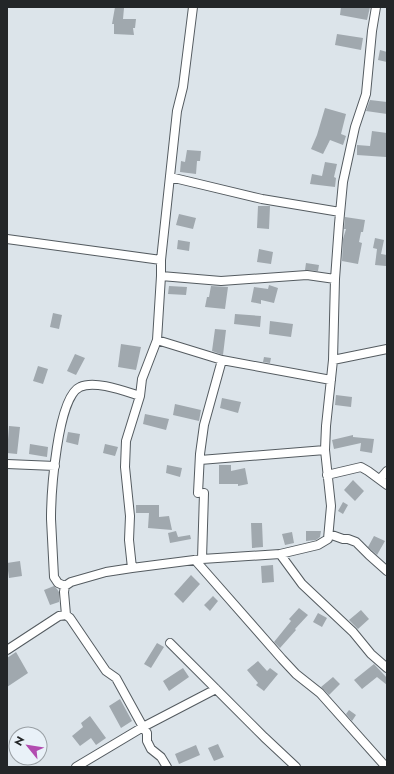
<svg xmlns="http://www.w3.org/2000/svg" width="394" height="774" font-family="Jost,sans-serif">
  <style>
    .building { fill: #a0a8ae }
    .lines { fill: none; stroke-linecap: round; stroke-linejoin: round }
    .minor-casing { stroke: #545b60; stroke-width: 10 }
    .minor { stroke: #fff; stroke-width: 8 }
  </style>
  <rect width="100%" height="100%" fill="#dce4ea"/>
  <path class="building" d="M115 7 124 8 123 19H136L135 28H133L134 35 114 34V24H112Z
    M341 7H370L367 20 340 15Z
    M337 34 363 38 361 50 335 45Z
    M380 50 387 52V62L378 60Z
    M370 100 387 102V114L366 111Z
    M325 108 346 114 341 134 346 136 343 145 330 140 323 154 311 149 317 135Z
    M372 131 387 133 386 157 357 155V145L370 146Z
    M187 150 201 151 200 161H197L196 174 180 172 181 161 185 162Z
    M325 162 337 164 334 177 336 178 335 187 310 184 312 174 322 176Z
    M258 206H270L269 229 257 228Z
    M179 214 196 218 193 229 176 225Z
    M345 217 365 220 363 232H361L359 242 362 243 358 264 342 261 343 239 346 229H344Z
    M375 238 384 240 381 254 387 255 386 266 375 265 377 249 373 248Z
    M178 240 190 242 189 251 177 249Z
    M259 249 273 252 271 264 257 262Z
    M306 263 319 265 318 271 305 270Z
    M269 285 278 288 274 303 261 300V304L251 302 254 287 268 289Z
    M169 286 187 287 186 295 168 294Z
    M211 286 228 287 225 309 205 307 207 297H209Z
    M53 313 62 315 59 329 50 327Z
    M235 314 261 316 260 327 234 324Z
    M270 321 293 324 291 337 269 334Z
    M215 329 226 330 223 355 212 351Z
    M121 344 141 347 136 370 118 367Z
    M75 354 85 358 76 375 67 371Z
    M264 357 271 358 270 363 263 362Z
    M38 366 48 369 43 384 33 381Z
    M336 395 352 397 351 407 335 405Z
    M222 398 241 402 238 413 220 408Z
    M175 404 201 410 199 421 173 415Z
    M145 414 169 419 166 430 143 424Z
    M9 426 20 427 17 454 7 453Z
    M68 432 80 434 78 445 66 442Z
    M353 435V437L374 439 372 453 360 451 361 443 334 449 332 440Z
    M30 444 48 447 47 457 29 454Z
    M105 444 118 447 115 456 103 453Z
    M167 465 182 468 180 477 166 473Z
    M219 465H231V471L245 468 248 484 238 486V484H219Z
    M353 480 364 491 355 501 344 490Z
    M343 502 348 505 343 514 338 511Z
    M136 505H159V517L169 516 172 530 148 528 149 513H136Z
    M251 523H262L263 547 252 548Z
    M176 531 178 537 190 535 191 539 170 543 168 533Z
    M306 531H321L320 537 316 540 306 541Z
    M292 532 294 543 285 545 282 534Z
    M374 536 385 541 377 555 368 547Z
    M20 561 22 576 9 578 7 563Z
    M273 565 274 582 262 583 261 566Z
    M191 575 200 584 183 603 174 594Z
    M54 586 57 589 59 592V602L50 605 44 590Z
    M213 596 218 601 210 611 204 605Z
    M299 608 308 615 295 629 296 630 280 648 274 642 291 621 289 619Z
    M361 610 369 619 358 629 349 620Z
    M318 613 327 618 322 627 313 622Z
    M157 643 164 647 151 668 144 664Z
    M16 652 28 673 7 687V658Z
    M258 661 267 671 270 668 278 674 264 691 256 685 258 683 247 670Z
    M374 664 387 678V685L377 677 362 689 354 680Z
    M183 668 189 677 169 691 163 681Z
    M333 677 340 684 329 695 321 687Z
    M120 699 132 721 121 728 109 706Z
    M349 710 356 715 352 721 346 714Z
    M90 716 106 738 96 745 91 738 80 746 72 736 83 727 81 723Z
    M218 744 224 757 214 761 208 748Z
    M196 745 200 755 179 764 175 754Z"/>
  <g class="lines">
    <defs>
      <path id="minor" d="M193 7 183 87 177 111 161 260V276L221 281 307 275 335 279
        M170 177 262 199 340 212
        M7 239 161 260
        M157 340 222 360 331 380
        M333 360 387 349
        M200 460 325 450
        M7 464 55 466
        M327 475 361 467 368 471 387 485
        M380 479 387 471
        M198 493 200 454 204 425 222 360
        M329 534 343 539H348L356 542 369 555 387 571
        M280 554 302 584 353 632 371 654 387 668
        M202 559 204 493
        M195 560 282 659 296 674 320 693 386 767
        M132 568 129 540 130 516 125 467 126 441 140 396 142 379 157 340 161 276
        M65 586 58 583 54 577C53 558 52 538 51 519 51 495 57 397 80 387 95 380 124 391 140 396
        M66 615 64 592 65 586 71 582 106 572 132 568 202 559 280 554 318 545 328 539 331 506 325 450 326 426 333 360 335 279 339 224 343 182 355 127 366 94 372 31 376 7
        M170 643 264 737 296 767
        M7 650 59 616 66 615 70 618 106 671 116 678 143 727 216 689
        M76 767 143 727 147 733V741L151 749 161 757 167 767"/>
    </defs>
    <use href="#minor" class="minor-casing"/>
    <use href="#minor" class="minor"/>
  </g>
  <rect width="394" height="774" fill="none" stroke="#232628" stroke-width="16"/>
  <g transform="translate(28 746) rotate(300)"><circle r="19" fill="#e9f1f8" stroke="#9aa0a5"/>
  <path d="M0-3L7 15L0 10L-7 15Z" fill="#b24cb0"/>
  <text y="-6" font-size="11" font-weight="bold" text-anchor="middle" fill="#232628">N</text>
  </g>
</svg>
